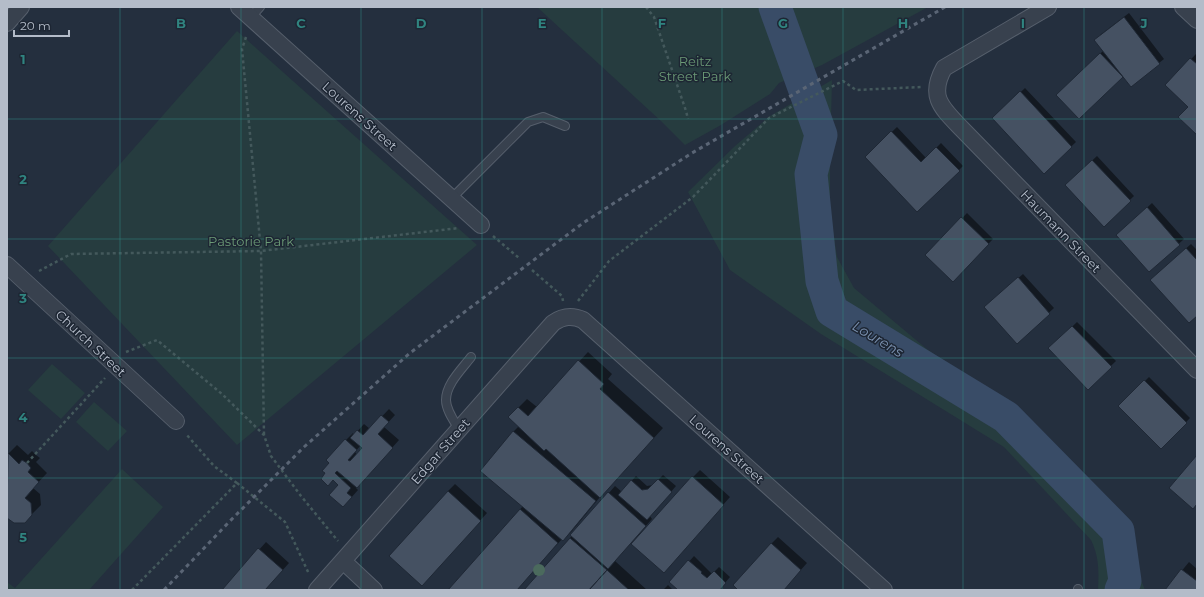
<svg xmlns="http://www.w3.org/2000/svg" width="1204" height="597" font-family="Montserrat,sans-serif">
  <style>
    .green { fill: #263c3f }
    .shadow { fill: #0007; fill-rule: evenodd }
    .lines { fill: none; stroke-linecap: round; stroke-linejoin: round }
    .river { stroke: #394c67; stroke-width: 33 }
    .building { fill: #455162; stroke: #1f2835 }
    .lane-casing { stroke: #565f6c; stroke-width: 10 }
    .street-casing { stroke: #565f6c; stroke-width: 18 }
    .path { stroke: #44595c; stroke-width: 2.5; stroke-dasharray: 3 3; stroke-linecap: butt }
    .lane { stroke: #38414e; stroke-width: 8 }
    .street { stroke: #38414e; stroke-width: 16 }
    .rail { stroke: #5a6575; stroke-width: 3; stroke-dasharray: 4 4; stroke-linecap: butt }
    .tree { fill: #4b6a5d }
    .grid { fill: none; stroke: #308480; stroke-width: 1; stroke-opacity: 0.55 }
    .labels { text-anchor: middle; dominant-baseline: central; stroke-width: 3; stroke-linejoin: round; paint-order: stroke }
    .park-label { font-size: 13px; fill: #6b9a76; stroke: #1d2633 }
    .street-label { font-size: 13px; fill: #b4bcc9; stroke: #1d2633 }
    .water-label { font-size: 14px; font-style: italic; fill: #7c92b1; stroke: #1d2633 }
    .grid-label { font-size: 13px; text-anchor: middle; font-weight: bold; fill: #308480; stroke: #1d2633; stroke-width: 3; stroke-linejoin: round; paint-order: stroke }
  </style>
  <rect width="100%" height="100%" fill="#242f3e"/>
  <path class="green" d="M537 7H928L822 65 779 83 770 94 721 125 685 145 662 122Z
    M237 31 477 245 237 445 48 246Z
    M832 80 830 159V210L837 257 854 288 928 350 994 393 1025 419 1117 518 1145 590H1098C1099 572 1099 556 1091 540L1004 447 821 334 730 270 688 192 735 146 770 116Z
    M52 364 85 393 61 419 28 390Z
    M94 402 127 431 108 451 76 422Z
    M122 469 163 507 89 590H7V582L15 588Z"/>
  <path class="shadow" d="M1129 13 1164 59 1159 63 1123 76 1079 118 1058 95 1104 50 1100 35Z
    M1196 54 1197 55V134L1189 107 1166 85Z
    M1025 88 1076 142 1044 172 993 118Z
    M897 127 926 158 941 143 963 166 918 211 866 157Z
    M1097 156 1134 196 1104 225 1066 185Z
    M1152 203 1184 239 1149 271 1122 231Z
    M967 213 993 239 953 281 927 255Z
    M1191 244 1197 250V315L1156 275Z
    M1023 274 1054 308 1017 342 990 303Z
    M1077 322 1116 361 1088 388 1050 348Z
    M588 352 612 374 608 379 663 428 600 497 572 531 563 540 562 539 516 590H449L523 506 513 432 519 426 518 408 527 399 537 407Z
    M1149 377 1190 418 1161 448 1120 406Z
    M389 409 395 415 384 427 399 440 356 488 358 490 350 499 339 485 333 479 328 485 346 440 353 433 354 435 364 424 370 429ZM360 446 363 448 357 455 355 452Z
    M17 445 28 455 32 451 36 455 40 458 36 462 47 473 33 488 40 494 41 505 24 522 8 516 7 517V455Z
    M700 470 730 497 670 565 693 477Z
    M663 475 676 486 650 516 652 519 615 561 647 590H525L615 486 622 492 636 476 647 486 653 485Z
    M455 484 487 513 429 578 448 491Z
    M778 537 807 563 783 590H740L771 544Z
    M266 542 289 563 265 590H223Z
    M694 556 712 574 719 567 730 577 719 590H680L671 582Z
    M1189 562 1197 569V590H1166Z
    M668 585 673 590H663Z"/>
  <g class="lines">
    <path class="river" d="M775 7 821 135 811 174 822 281 832 311 1006 417 1118 531 1125 581 1121 590"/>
  </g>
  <path class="building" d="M1124 17 1160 64 1131 87 1094 40Z
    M1100 53 1123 77 1079 119 1056 95Z
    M1190 58 1197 64V135L1178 117 1188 107 1165 85Z
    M1020 91 1072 147 1044 174 992 118Z
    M891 131 921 162 936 147 960 171 917 212 865 157Z
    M1092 160 1131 201 1104 227 1065 185Z
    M1147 207 1180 245 1149 272 1116 235Z
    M961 217 989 244 953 282 925 255Z
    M1186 248 1197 260V316L1189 323 1150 280Z
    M1018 277 1050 314 1017 344 984 307Z
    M1072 326 1112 367 1088 390 1048 348Z
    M578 360 604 384 600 389 654 438 600 498 546 449 544 451 508 417 518 407 528 416Z
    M1144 380 1187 423 1161 449 1118 406Z
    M381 415 389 422 378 434 393 448 357 488 337 471 335 473 351 488 347 493 352 497 343 507 329 495 338 485 333 480 328 486 321 479 325 473 322 471 329 463 326 460 345 439 357 450 348 460 350 461 362 448 350 438 357 430 363 435Z
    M513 431 596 501 563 541 480 471Z
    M8 453 19 464 22 460 27 463 31 468 28 472 39 482 25 498 31 503 32 515 25 523H14L7 518Z
    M1197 455V504L1193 509 1169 488Z
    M692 476 724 505 664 573 631 544Z
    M658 479 672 492 647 520 618 495 631 480 642 490 648 489Z
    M448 491 481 521 422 586 389 556Z
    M608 492 646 526 608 569 570 535Z
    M520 509 558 543 517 590H448Z
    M570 538 607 570 589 590H524Z
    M771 543 801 570 784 590H738L733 585Z
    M258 548 283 570 265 590H222Z
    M688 560 702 572 701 573 707 578 714 571 726 583 720 590H678L669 582Z
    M1181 569 1197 581V590H1165Z
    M607 570 629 590H589Z"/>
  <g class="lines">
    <defs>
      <path id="lane" d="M251 17 260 7
        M452 198 528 122 543 117 565 126
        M459 429C454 421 446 410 446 400 446 384 462 369 471 357
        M1078 590V589"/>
      <path id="street" d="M239 7 481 225
        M1048 7 944 68C928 97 942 108 962 129L1197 370
        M1183 7 1197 20
        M7 23 21 7
        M7 265 176 421
        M343 561 374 590
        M317 590 553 323C563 316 572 315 583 320L884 590"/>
    </defs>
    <use href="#lane" class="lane-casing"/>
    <use href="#street" class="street-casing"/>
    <path class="path" d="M646 7 654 17 686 111 688 119
      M246 37 242 49 261 251 264 435
      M493 236 519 258
      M532 270 562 296 563 301
      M39 271 71 254 261 251 459 228
      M578 301 609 261 693 197 769 118 843 81 856 90 921 87
      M126 352 157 340 222 394 264 435 271 456 301 496 338 541
      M27 463 105 378
      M237 483 285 522 309 574
      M132 590 237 483 214 466 186 434"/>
    <use href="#lane" class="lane"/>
    <use href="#street" class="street"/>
    <path class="rail" d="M164 590 230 521 304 447 410 353 543 253 583 223 692 153 945 7"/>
  </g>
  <circle class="tree" cx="539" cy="570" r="6"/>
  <path class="grid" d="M120 7V590M241 7V590M361 7V590M482 7V590M602 7V590M722 7V590M843 7V590M963 7V590M1084 7V590M7 119H1197M7 239H1197M7 358H1197M7 478H1197"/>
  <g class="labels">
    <g class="park-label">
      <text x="695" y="61">Reitz<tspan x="695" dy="15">Street Park</tspan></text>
      <text x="251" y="241">Pastorie Park</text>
    </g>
    <g class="street-label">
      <text transform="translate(360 116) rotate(42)">Lourens Street</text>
      <text transform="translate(1061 231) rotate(46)">Haumann Street</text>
      <text transform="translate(91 343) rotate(43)">Church Street</text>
      <text transform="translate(727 449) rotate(42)">Lourens Street</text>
      <text transform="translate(440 451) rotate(-49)">Edgar Street</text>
    </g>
    <g class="water-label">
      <text transform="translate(878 339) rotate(31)">Lourens</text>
    </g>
  </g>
  <g class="grid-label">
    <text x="181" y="28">B</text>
    <text x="301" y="28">C</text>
    <text x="421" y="28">D</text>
    <text x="542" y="28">E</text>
    <text x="662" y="28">F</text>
    <text x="783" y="28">G</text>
    <text x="903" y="28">H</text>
    <text x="1023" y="28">I</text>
    <text x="1144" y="28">J</text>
    <text x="23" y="64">1</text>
    <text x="23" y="184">2</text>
    <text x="23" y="303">3</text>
    <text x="23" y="422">4</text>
    <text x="23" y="542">5</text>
  </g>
  <rect width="1204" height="597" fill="none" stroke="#b4bcc9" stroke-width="16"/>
  <path d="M14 30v6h55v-6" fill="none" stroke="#b4bcc9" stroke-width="2"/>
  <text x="20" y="30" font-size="12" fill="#b4bcc9" stroke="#1d2633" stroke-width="3" paint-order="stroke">20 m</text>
</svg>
